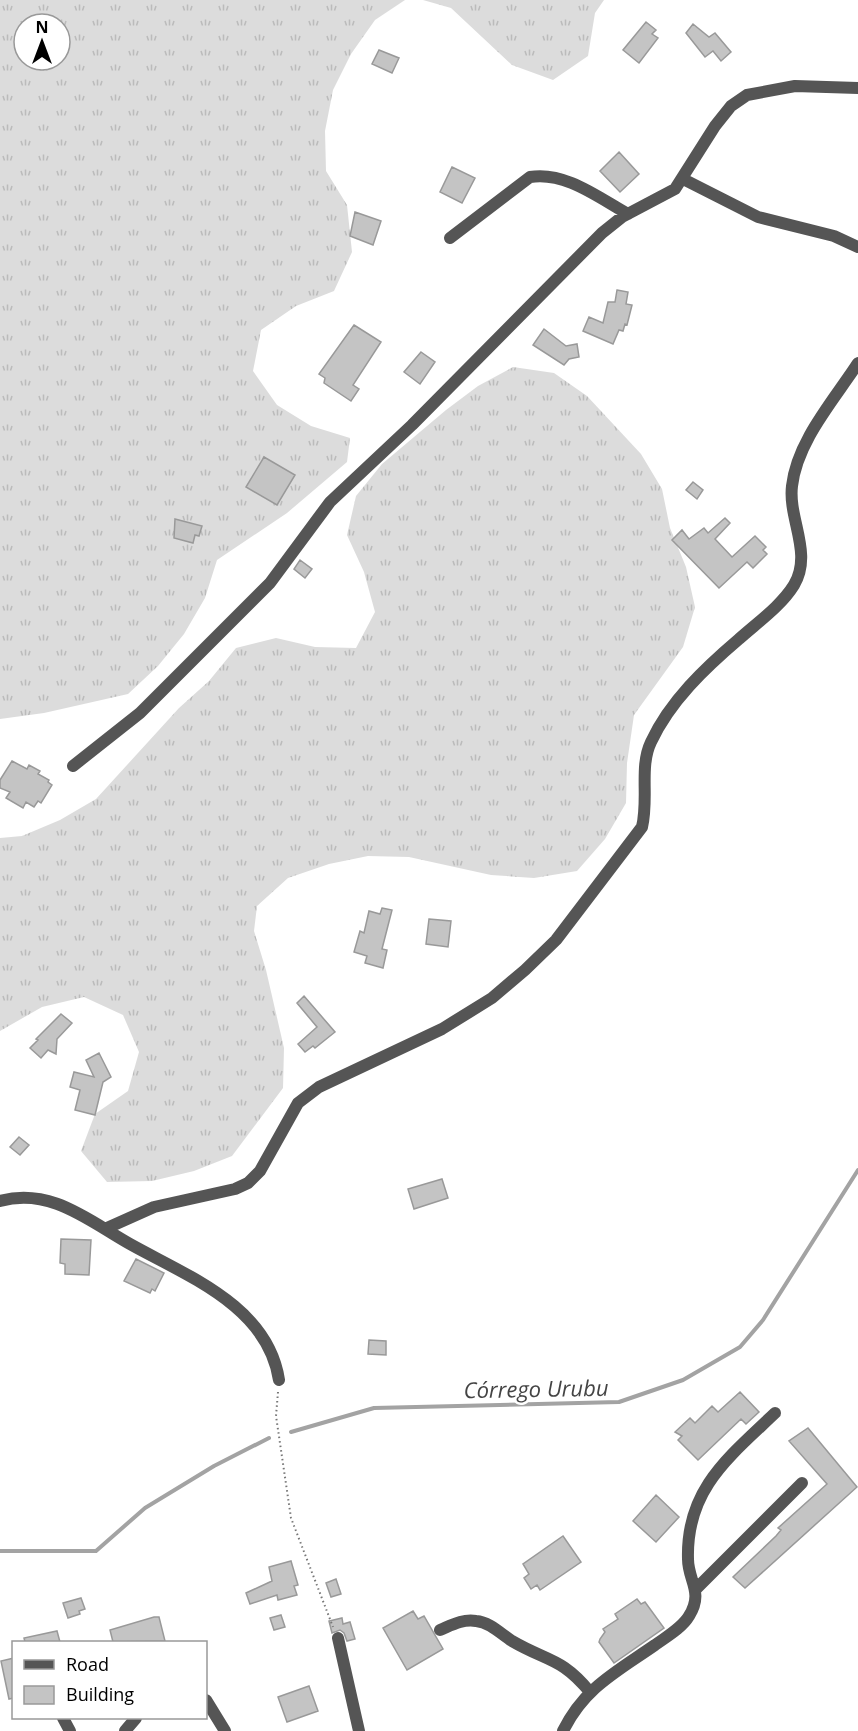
<svg xmlns="http://www.w3.org/2000/svg" width="858" height="1731" font-family="'Open Sans',sans-serif">
  <style>
    .grass { fill: url(#grass-tufts); fill-rule: evenodd }
    .lines { fill: none; stroke-linecap: round; stroke-linejoin: round }
    .stream { stroke: #a3a3a3; stroke-width: 4 }
    .building { fill: #c4c4c4; stroke: #999; stroke-width: 1.5 }
    .path { stroke: #777; stroke-width: 2; stroke-dasharray: 1.5 3; stroke-linecap: butt }
    .street { stroke: #555; stroke-width: 12 }
    .labels { text-anchor: middle; dominant-baseline: central; stroke-width: 5; stroke-linejoin: round; paint-order: stroke }
    .water-label { font-size: 22px; font-style: italic; fill: #444; stroke: #fff }
  </style>
  <defs>
    <pattern id="grass-tufts" width="24" height="20" patternUnits="userSpaceOnUse" patternTransform="scale(1.5)"><rect width="24" height="20" fill="#dcdcdc"/><path d="M3 7l-1-3M5 7V3M7 7l1-3M15 17l-1-3M17 17v-4M19 17l1-3" fill="none" stroke="#bbb"/></pattern>
  </defs>
  <rect width="100%" height="100%" fill="#fff"/>
  <path class="grass" d="M0 0H405L375 20 351 54 333 90 325 131 326 171 347 205 352 252 334 291 296 306 261 330 253 371 277 405 311 426 350 438 347 462 287 513 217 560 205 598 184 634 158 666 128 694 44 713 0 719ZM24 24H60V60H24Z
    M423 0H604L595 13 588 56 553 80 512 65 451 8Z
    M513 367 554 373 587 396 641 454 662 489 670 528 686 567 695 607 683 647 634 715 627 763 626 803 605 839 577 871 534 878 491 875 409 857 368 856 329 864 288 878 257 906 254 931 266 970 284 1048 283 1088 232 1156 194 1171 152 1181 107 1182 81 1151 95 1114 128 1091 139 1052 123 1015 84 997 42 1007 0 1031V838L22 836 60 820 96 799 179 708 209 681 236 648 276 638 315 647 356 648 375 612 364 572 347 535 356 496 382 464 446 410 478 386Z"/>
  <g class="lines">
    <path class="stream" d="M291 1432 374 1408 619 1402 683 1380 740 1347 763 1320 858 1170
      M0 1551H96L145 1508 214 1466 269 1438"/>
  </g>
  <path class="building" d="M646 22 656 30 652 34 658 38 639 63 623 50Z
    M693 24 709 37 715 33 731 52 721 61 713 51 705 57 686 33Z
    M379 50 399 58 392 73 372 64Z
    M619 152 639 174 620 192 600 171Z
    M452 167 475 178 462 203 440 192Z
    M355 212 381 221 373 245 350 236Z
    M617 290 628 292 626 304 632 305 627 325 625 324 623 331 619 330 613 344 583 331 589 317 603 323 608 302H615Z
    M354 325 381 342 353 385 359 389 351 401 324 383 325 378 319 374Z
    M544 329 566 346 577 344 579 357 569 359 564 365 533 345Z
    M421 352 435 362 420 384 404 372Z
    M264 457 295 475 277 505 246 487Z
    M693 482 703 490 697 499 686 490Z
    M725 518 730 523 715 539 732 557 755 536 766 547 763 550 767 554 753 568 747 562 719 588 672 540 682 530 689 539 704 528 708 533Z
    M175 519 202 526 199 536 195 535 193 543 174 538Z
    M300 560 312 569 305 578 294 569Z
    M12 761 27 769 29 765 40 771 38 774 49 780 48 782 52 785 41 803 38 801 34 807 26 802 23 808 6 798 10 792 0 788V780Z
    M382 908 392 910 382 949 387 950 383 968 365 963 367 956 354 952 360 931 364 933 369 911 380 914Z
    M429 919 451 921 448 947 426 944Z
    M304 996 335 1032 315 1048 313 1046 305 1052 298 1044 317 1027 297 1003Z
    M61 1014 72 1023 57 1039 56 1054 48 1050 41 1058 30 1048 38 1040 36 1039Z
    M99 1053 111 1077 103 1082 95 1115 75 1110 80 1090 70 1087 74 1072 94 1077 86 1060Z
    M19 1137 29 1145 20 1155 10 1147Z
    M442 1179 448 1198 414 1209 408 1189Z
    M61 1239 91 1240 89 1275 65 1274V1264L60 1263Z
    M136 1259 164 1273 155 1291 152 1289 150 1293 124 1281Z
    M369 1340 386 1341V1355L368 1354Z
    M740 1392 759 1412 746 1424 741 1419 698 1460 678 1440 682 1436 675 1432 690 1418 695 1423 712 1406 718 1412Z
    M808 1428 857 1487 745 1588 733 1577 776 1536 781 1530 778 1528 827 1484 789 1441Z
    M656 1495 679 1517 656 1542 633 1521Z
    M563 1536 581 1562 540 1590 537 1585 531 1589 524 1578 529 1574 523 1564Z
    M291 1561 298 1585 294 1586 297 1595 278 1600 277 1595 250 1604 246 1593 272 1581 269 1567Z
    M336 1579 341 1594 331 1597 326 1583Z
    M81 1598 85 1609 79 1611 80 1614 68 1618 63 1603Z
    M637 1599 641 1604 645 1602 664 1628 614 1663 599 1642 600 1639 605 1632 603 1629 618 1619 615 1614Z
    M413 1611 418 1619 424 1616 443 1649 407 1670 383 1628Z
    M281 1615 285 1627 274 1630 270 1618Z
    M154 1617H159L165 1641 113 1642 110 1630Z
    M342 1618 343 1624 350 1622 355 1639 347 1641 344 1633 340 1630 332 1633 329 1621Z
    M57 1631 60 1642H25L24 1638Z
    M14 1658V1698L9 1699 1 1661Z
    M309 1686 318 1711 287 1722 278 1697Z"/>
  <g class="lines">
    <path class="path" d="M278 1392 276 1416 291 1518 333 1627"/>
    <path class="street" d="M683 179 758 217 834 236 858 247
      M450 238 530 177C565 171 599 198 628 214
      M73 766 140 713 270 583 330 502 412 425 602 233 622 217 675 189 715 126 731 106 747 95 795 86 858 88
      M0 1201C51 1187 89 1221 130 1244 187 1276 268 1306 279 1380
      M107 1228 154 1207 235 1189 248 1183 260 1171 298 1103 319 1087 442 1029 492 998 525 970 556 940 642 827C649 798 639 767 651 742 670 701 705 668 739 639 758 622 781 606 794 585 813 553 788 519 792 486 797 441 834 400 858 363
      M697 1588 802 1483
      M440 1630C452 1625 462 1619 476 1621 490 1622 501 1634 512 1641 548 1662 561 1657 590 1692
      M338 1638 359 1731
      M206 1700 225 1731
      M63 1718 70 1731
      M125 1731 136 1718
      M563 1731C584 1688 616 1672 655 1645 666 1637 682 1628 689 1616 704 1592 688 1581 688 1559 686 1489 729 1457 775 1413"/>
  </g>
  <g class="labels">
    <g class="water-label">
      <text transform="translate(536 1388) rotate(-1)">Córrego Urubu</text>
    </g>
  </g>
  <rect x="12" y="1641" width="195" height="78" fill="#ffffff" stroke="#999999" stroke-width="1.5"/>
  <rect x="24" y="1660" width="30" height="9" fill="#555555" stroke="#999999" stroke-width="1.5"/>
  <text x="66" y="1671" font-size="18" fill="#000000">Road</text>
  <rect x="24" y="1686" width="30" height="18" fill="#c4c4c4" stroke="#999999" stroke-width="1.5"/>
  <text x="66" y="1701" font-size="18" fill="#000000">Building</text>
  <g transform="translate(42 42)"><circle r="28" fill="#ffffff" stroke="#999999" stroke-width="1.5"/>
  <path d="M0-4.5L10 22L0 15L-10 22Z" fill="#000000"/>
  <text y="-9" font-size="16" font-weight="bold" text-anchor="middle" fill="#000000">N</text>
  </g>
</svg>
